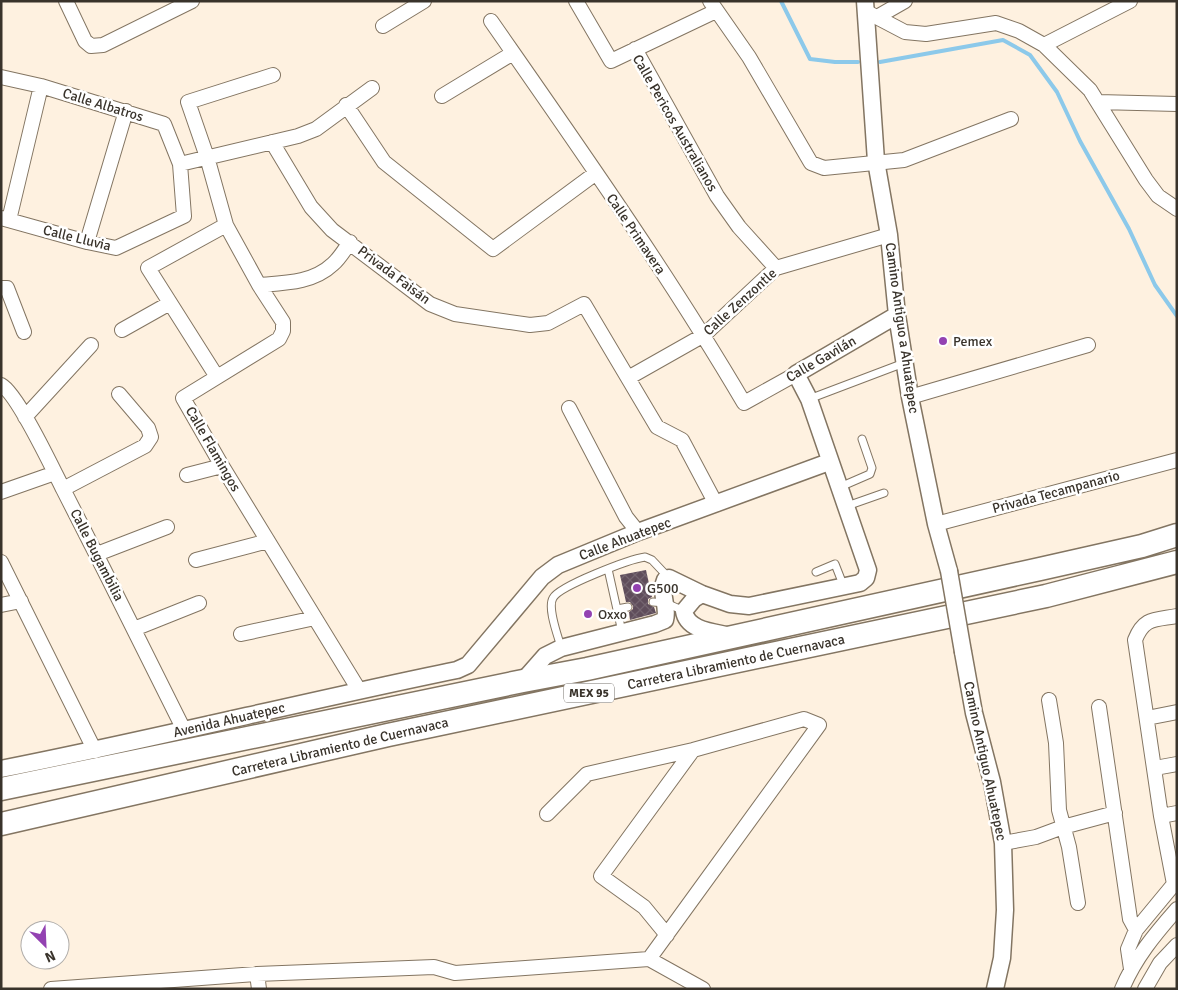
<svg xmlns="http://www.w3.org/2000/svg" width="1178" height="990" font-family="Signika,sans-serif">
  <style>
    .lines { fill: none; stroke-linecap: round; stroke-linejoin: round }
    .stream { stroke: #8cc9ea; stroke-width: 4 }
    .building { fill: url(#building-cross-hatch) }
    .service-casing { stroke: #837562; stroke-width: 9 }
    .minor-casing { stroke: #837562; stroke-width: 16 }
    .tertiary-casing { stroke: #837562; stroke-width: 19 }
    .trunk-casing { stroke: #837562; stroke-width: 25 }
    .service { stroke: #fff; stroke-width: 7 }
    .minor { stroke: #fff; stroke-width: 14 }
    .tertiary { stroke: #fff; stroke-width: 16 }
    .trunk { stroke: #fff; stroke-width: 22 }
    .tertiary-bridge-casing { stroke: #837562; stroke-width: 19; stroke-linecap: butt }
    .tertiary-bridge { stroke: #fff; stroke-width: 16 }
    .poi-dot { fill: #9342b2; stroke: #fff; stroke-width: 2 }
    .labels { text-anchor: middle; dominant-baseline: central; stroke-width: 5; stroke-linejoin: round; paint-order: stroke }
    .shield { fill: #fff; stroke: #74706b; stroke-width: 1 }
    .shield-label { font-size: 12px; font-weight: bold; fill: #39332b }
    .street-label { font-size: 14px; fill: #39332b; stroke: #fff }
    .poi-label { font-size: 14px; fill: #39332b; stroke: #fff; text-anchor: start }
  </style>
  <defs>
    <pattern id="building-cross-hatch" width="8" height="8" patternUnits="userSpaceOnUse" patternTransform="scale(1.25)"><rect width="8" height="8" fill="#5f4d5b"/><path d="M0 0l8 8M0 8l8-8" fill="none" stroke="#73646f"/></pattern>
  </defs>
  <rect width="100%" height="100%" fill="#fef1e0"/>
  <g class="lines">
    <path class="stream" d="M781 1 810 59 835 62H858
      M880 62 1003 40 1030 55 1057 92 1080 141 1129 229 1155 285 1177 316"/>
  </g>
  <path class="building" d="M646 570 652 597 648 599V604L654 607 656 613 630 620 629 612 633 609V606L630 602H626L620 575Z"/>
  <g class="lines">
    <defs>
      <path id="service" d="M809 399 904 363
        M840 487 870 474 872 468 862 439
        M847 506 884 493
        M608 569 622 632
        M816 572 835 564 844 587
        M653 602 666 603 684 611
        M617 609 628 607
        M561 647C558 636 547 608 553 598 559 586 630 559 645 557L652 560 668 577"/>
      <path id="minor" d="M66 1 85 41 91 46 103 45 192 1
        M576 1 611 61 716 11
        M710 1 749 57 811 163 824 168 904 160 1011 119
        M865 11 905 32 926 34 996 23 1019 31 1044 45 1090 90 1146 180 1158 196 1177 209
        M877 17 905 1
        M491 21C578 146 667 272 744 403L796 374
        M383 26 424 1
        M1044 45 1130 1
        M635 49 717 196 739 227 776 268
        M273 75 188 102 207 157 226 225 259 285 283 322V331L279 339 183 398 222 466 359 690
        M1 77 41 86 164 124 180 164 184 216 116 248 87 242 1 218
        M442 96 513 53
        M1098 102 1177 104
        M346 105 384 162 493 249 596 173
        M272 142 311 207 332 230 430 304 455 314 530 325 548 323 584 304 657 427 682 440 716 504
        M180 164 298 136 316 129 372 88
        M9 220 41 86
        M87 242 126 111
        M259 285C285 283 313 283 333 264 340 258 345 249 350 242
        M1 288H7L24 332
        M122 330 170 303
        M217 377 148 268 226 225
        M628 378 704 335 776 268 889 235
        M1 385C17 393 53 469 63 489 104 569 144 649 184 730
        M910 397 1088 345
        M569 408 626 517 638 532
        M25 417 91 345
        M187 475 222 466
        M63 489 145 446 151 437 148 428 119 394
        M1 492 55 473
        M936 524 1177 460
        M97 554 167 527
        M196 560 268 541
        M1 562 95 751
        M1 605 21 601
        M134 629 199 603
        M241 634 315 618
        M1049 700 1056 743 1059 810 1069 847 1078 903
        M1099 707 1130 919 1136 930
        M1147 718 1177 712
        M1155 768 1177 764
        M547 814 587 774 693 750 804 719 819 725 649 959
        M1161 816 1177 813
        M1003 843 1036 837 1063 827 1115 813
        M1174 884 1161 816 1135 640C1144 617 1155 620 1177 616
        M667 935 644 907 601 876 693 750
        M1131 969 1128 949 1136 930 1174 884 1177 883
        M257 974 259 989
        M51 989 257 974 434 967 455 973 649 959 703 989
        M1122 989C1135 958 1155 934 1177 909
        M1145 989 1160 963 1177 945"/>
      <path id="tertiary" d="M865 1 876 161 889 235 897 315 910 397 936 524 949 571
        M702 594 694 599 684 611C687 631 715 632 731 636
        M963 652 974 713 992 782 1003 843 1005 910 1002 958 995 989
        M523 681 545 656 561 648 655 624 665 620C669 606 659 593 665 580L669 578 702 594 730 604 749 606 860 583 866 578 868 570 809 399 796 374 897 315
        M1 769C154 739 305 701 457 670L468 665 542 577 558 565 638 532 829 462"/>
      <path id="trunk" d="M1 789 523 681 587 669 1040 569 1142 546 1177 535
        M1 824 388 735 1046 596 1177 562"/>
    </defs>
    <use href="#service" class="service-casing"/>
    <use href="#minor" class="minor-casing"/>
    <use href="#tertiary" class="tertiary-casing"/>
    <use href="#trunk" class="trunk-casing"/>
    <use href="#service" class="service"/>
    <use href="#minor" class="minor"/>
    <use href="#tertiary" class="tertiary"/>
    <use href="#trunk" class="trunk"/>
    <defs>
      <path id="tertiary-bridge" d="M949 571 963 652"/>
    </defs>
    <use href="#tertiary-bridge" class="tertiary-bridge-casing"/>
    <use href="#tertiary-bridge" class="tertiary-bridge"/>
  </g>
  <g class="poi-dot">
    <circle cx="943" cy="341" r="5"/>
    <circle cx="637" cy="588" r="5"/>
    <circle cx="588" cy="614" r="5"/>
  </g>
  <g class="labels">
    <rect class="shield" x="564" y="683.5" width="50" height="19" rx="4"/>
    <g class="shield-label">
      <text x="589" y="693">MEX 95</text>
    </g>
    <g class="street-label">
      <text transform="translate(103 105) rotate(17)">Calle Albatros</text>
      <text transform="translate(675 123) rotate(60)">Calle Pericos Australianos</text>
      <text transform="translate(636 234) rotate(56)">Calle Primavera</text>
      <text transform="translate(77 238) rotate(14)">Calle Lluvia</text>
      <text transform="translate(394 275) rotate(37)">Privada Faisán</text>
      <text transform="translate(740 302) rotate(-42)">Calle Zenzontle</text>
      <text transform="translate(902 328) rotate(82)">Camino Antiguo a Ahuatepec</text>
      <text transform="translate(821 359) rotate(-30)">Calle Gavilán</text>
      <text transform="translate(213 449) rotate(60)">Calle Flamingos</text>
      <text transform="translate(1056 492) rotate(-15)">Privada Tecampanario</text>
      <text transform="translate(625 539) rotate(-21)">Calle Ahuatepec</text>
      <text transform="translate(97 555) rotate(63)">Calle Bugambilia</text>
      <text transform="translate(736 662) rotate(-12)">Carretera Libramiento de Cuernavaca</text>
      <text transform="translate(229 720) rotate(-13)">Avenida Ahuatepec</text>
      <text transform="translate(340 747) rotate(-13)">Carretera Libramiento de Cuernavaca</text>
      <text transform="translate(985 761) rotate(78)">Camino Antiguo Ahuatepec</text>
    </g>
    <g class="poi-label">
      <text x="953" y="341">Pemex</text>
      <text x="647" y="588">G500</text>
      <text x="598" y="614">Oxxo</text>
    </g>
  </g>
  <rect width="1178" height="990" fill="none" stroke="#39332b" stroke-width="5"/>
  <g transform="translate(45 945) rotate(156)"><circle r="24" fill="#ffffff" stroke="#b0adaa"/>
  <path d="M0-4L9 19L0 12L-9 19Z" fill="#9342b2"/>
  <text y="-8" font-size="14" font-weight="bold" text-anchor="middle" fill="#39332b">N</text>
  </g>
</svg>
